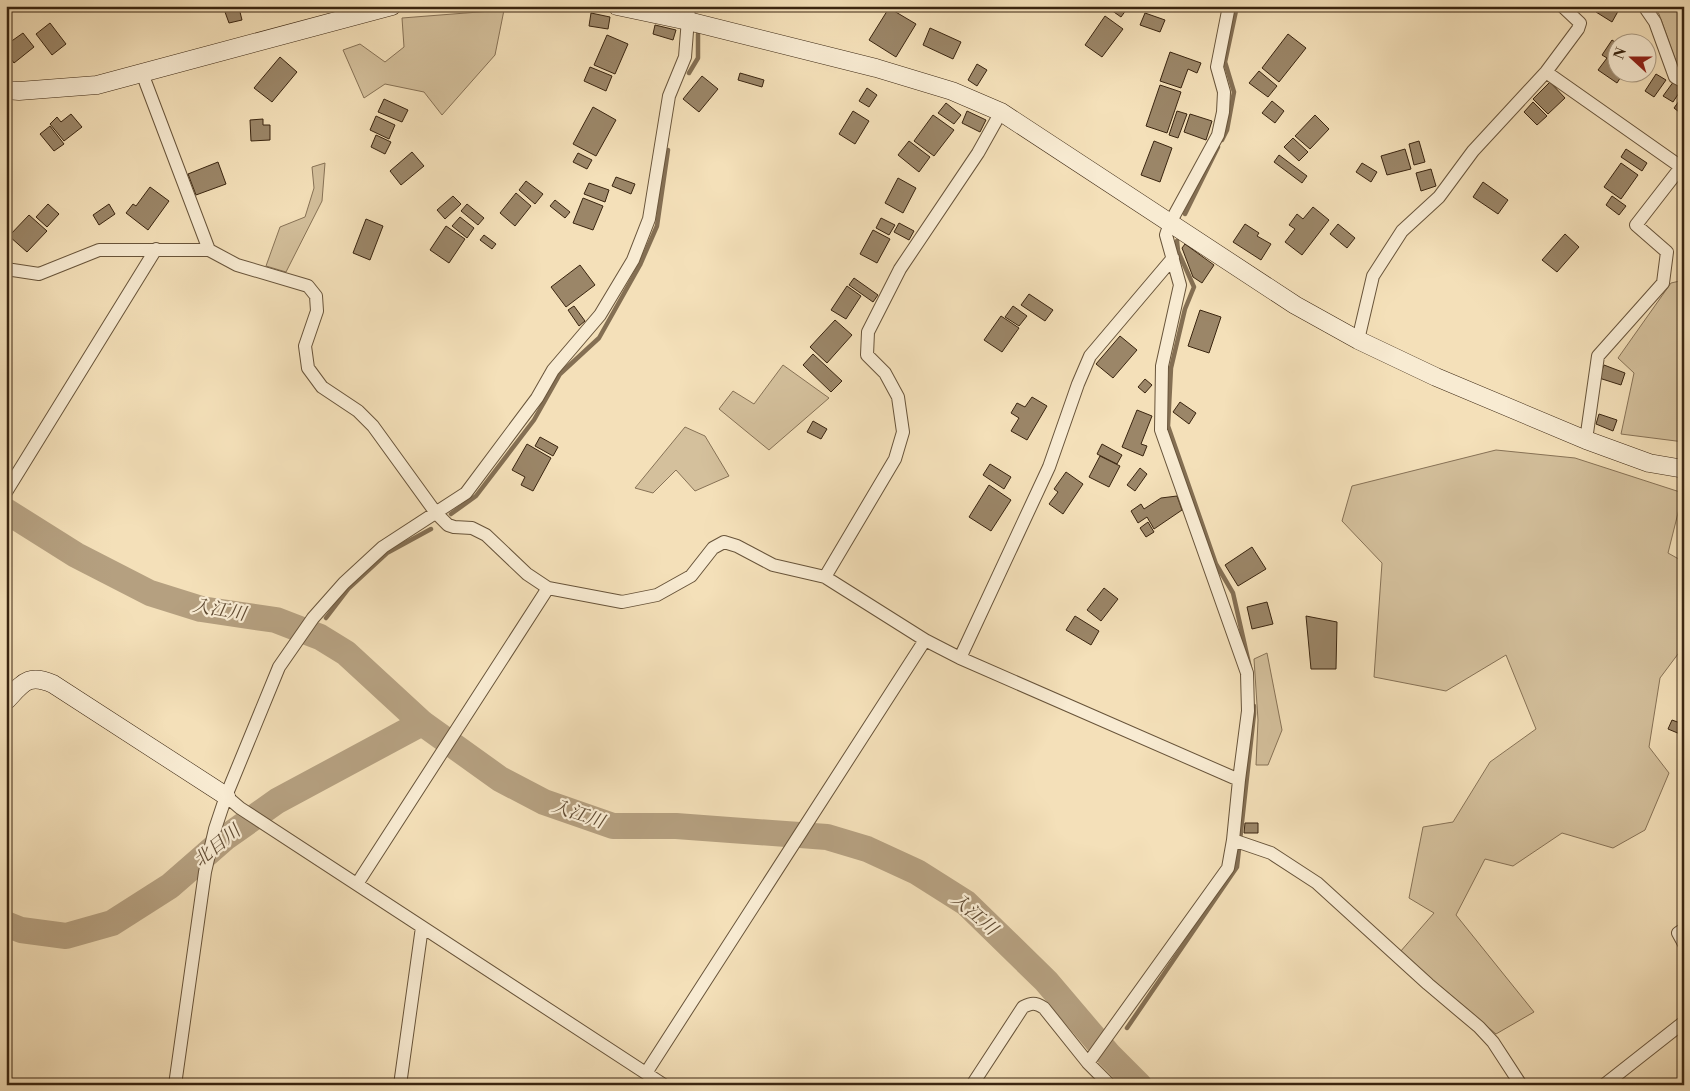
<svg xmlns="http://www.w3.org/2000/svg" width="1690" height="1091" font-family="'Libre Bodoni','Noto Serif JP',serif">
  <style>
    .green { fill: #d4c09c; stroke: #877256 }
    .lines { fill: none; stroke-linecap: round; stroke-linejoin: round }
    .stream { stroke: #846f53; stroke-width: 4.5 }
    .river { stroke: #b5a080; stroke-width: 26 }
    .building { fill: #9b8668; stroke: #3a2510 }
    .street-casing { stroke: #68543a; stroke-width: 14 }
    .secondary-casing { stroke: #3a2510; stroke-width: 19 }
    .street { stroke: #f8ebd2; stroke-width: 12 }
    .secondary { stroke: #f8ebd2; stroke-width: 18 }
    .labels { text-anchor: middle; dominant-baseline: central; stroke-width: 4.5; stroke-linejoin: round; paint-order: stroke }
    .water-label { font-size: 18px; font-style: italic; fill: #5f4a32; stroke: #f8ebd2 }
  </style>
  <rect width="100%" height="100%" fill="#f4e0b9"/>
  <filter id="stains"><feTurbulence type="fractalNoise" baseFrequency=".004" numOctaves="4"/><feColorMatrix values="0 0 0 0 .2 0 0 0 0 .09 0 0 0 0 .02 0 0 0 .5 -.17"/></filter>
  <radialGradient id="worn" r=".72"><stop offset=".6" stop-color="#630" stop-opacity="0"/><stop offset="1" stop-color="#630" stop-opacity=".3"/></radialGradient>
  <path class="green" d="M1653 6H1684V76L1680 73 1659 14Z
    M504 10 495 55 442 115 424 92 385 84 364 98 343 50 360 44 385 62 404 47 402 18Z
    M325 163 322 201 286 272 266 266 280 227 305 217 314 188 312 167Z
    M1684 280V442L1621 434 1634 373 1618 358 1671 283Z
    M783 365 829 398 769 450 719 409 733 391 754 404Z
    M685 427 705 436 729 476 695 491 676 470 653 493 635 488Z
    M1496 450 1575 458 1683 493 1668 553 1684 562V646L1660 678 1649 747 1669 773 1645 830 1613 848 1562 833 1513 866 1485 859 1456 915 1534 1012 1496 1034 1400 952 1434 913 1409 898 1423 827 1453 822 1490 762 1536 729 1506 655 1446 691 1374 677 1382 563 1342 521 1352 486Z
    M1267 653 1282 730 1268 765H1256L1258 720 1254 659Z"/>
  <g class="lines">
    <path class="stream" d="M698 6V7
      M689 73 698 58V34
      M1222 140 1227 130 1234 92 1225 62 1237 6
      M1185 214 1218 147
      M1177 241 1178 251 1194 287 1185 309 1171 368 1168 426 1216 564 1233 593 1250 668
      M451 514 476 496 534 420 560 374 599 338 640 265 657 226 668 150
      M326 618 349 588 387 553 431 529
      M1127 1028 1237 867 1254 714V706"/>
    <path class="river" d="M6 511 76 555 150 593 201 609 276 620 320 637 346 653 422 723 500 779 544 802 613 826H676L827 837 867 849 917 872 966 903 1046 981 1109 1055 1139 1085
      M6 924 21 930 66 936 112 923 170 886 225 838 277 801 422 723"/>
  </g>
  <path class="building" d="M1113 6H1129L1121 17 1111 10Z
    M1599 6H1621L1612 22 1596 12Z
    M239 8 242 20 229 23 225 12Z
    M889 8 916 24 896 57 869 40Z
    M591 13 610 17 608 29 589 26Z
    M1145 13 1165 20 1160 32 1140 25Z
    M1105 16 1123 29 1102 57 1085 45Z
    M50 23 66 44 52 55 36 34Z
    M655 25 676 30 673 40 653 34Z
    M930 28 961 42 953 59 923 45Z
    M23 33 34 47 14 63 6 52V45Z
    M1288 34 1306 48 1279 82 1262 68Z
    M607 35 628 44 615 74 594 65Z
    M1612 40 1618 44V72H1624L1617 83 1598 70 1607 58 1602 55Z
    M1170 52 1201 63 1197 73 1188 69 1181 88 1160 81Z
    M280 57 297 72 272 102 254 88Z
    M977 64 987 70 977 86 968 80Z
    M590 67 612 76 606 91 584 81Z
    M1259 71 1277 86 1268 97 1249 83Z
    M740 73 764 80 762 87 738 80Z
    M1656 74 1666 80 1654 97 1645 91Z
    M702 76 718 89 699 112 683 99Z
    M1674 81 1683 87 1673 102 1663 96Z
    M1550 82 1565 98 1548 114 1533 99Z
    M1160 85 1181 92 1167 133 1146 126Z
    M867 88 877 95 869 107 859 101Z
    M1684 94V116L1674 108Z
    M384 99 408 110 402 122 378 112Z
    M1272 101 1284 111 1275 123 1262 113Z
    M1533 102 1547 116 1537 125 1524 112Z
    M946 103 961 115 954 124 938 113Z
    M593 107 616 120 596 156 573 144Z
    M853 111 869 121 855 144 839 134Z
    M967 111 986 120 980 132 962 123Z
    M1177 111 1187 114 1178 138 1169 135Z
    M71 114 82 127 64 141 50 124 57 117 61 122Z
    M1190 114 1212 121 1206 140 1184 132Z
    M933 115 954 130 934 156 914 141Z
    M1315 115 1329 129 1310 149 1295 136Z
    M376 116 395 125 389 139 370 130Z
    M263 119V125H270V140L251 141 250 120Z
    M50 126 64 144 54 151 40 134Z
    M376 135 391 142 385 154 371 147Z
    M1293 138 1308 152 1299 161 1284 147Z
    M909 141 930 157 919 172 898 155Z
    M1154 141 1172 148 1160 182 1141 175Z
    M1419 141 1425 162 1414 165 1409 144Z
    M1405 149 1411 169 1387 175 1381 156Z
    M1626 149 1647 163 1642 171 1621 157Z
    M412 152 424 166 401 185 390 171Z
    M578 153 592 160 587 169 573 162Z
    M1279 155 1307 176 1302 183 1274 162Z
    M218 162 226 184 196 195 188 174Z
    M1362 163 1377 172 1371 182 1356 172Z
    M1621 163 1638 175 1621 199 1604 187Z
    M1431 169 1436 186 1421 191 1416 173Z
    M616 177 635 184 631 194 612 186Z
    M898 178 916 188 903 213 885 203Z
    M526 181 543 194 535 204 519 190Z
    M1483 182 1508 200 1498 214 1473 197Z
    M589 183 609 190 605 202 584 194Z
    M150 187 169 201 148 230 126 213 133 204 136 206Z
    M516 193 531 206 515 226 500 213Z
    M453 196 461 204 445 219 437 210Z
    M1612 196 1626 206 1619 215 1606 205Z
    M583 198 603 206 593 230 573 223Z
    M555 200 570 212 565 218 550 206Z
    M48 204 59 214 47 227 36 217Z
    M109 204 115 214 99 225 93 215Z
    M467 204 484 218 478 225 461 211Z
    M1313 207 1329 220 1302 255 1285 242 1295 229 1289 225 1297 214 1303 219Z
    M29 215 47 231 27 252 9 236Z
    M460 217 474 228 467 238 452 226Z
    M881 218 895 225 889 235 876 228Z
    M366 219 383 226 370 260 353 253Z
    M899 223 914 231 909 240 894 232Z
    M1245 224 1259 233 1257 236 1271 244 1261 260 1233 242Z
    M1338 224 1355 238 1347 248 1330 234Z
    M446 226 465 239 449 263 430 250Z
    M873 230 890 239 877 263 860 254Z
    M1565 234 1579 247 1557 272 1542 260Z
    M484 235 496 244 492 249 480 240Z
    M1185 244 1214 265 1202 283 1193 277 1182 248Z
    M580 265 595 285 566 307 551 287Z
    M854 278 878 295 873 302 849 285Z
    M847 286 861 296 846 319 831 310Z
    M1029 294 1053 310 1045 321 1021 305Z
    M574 306 585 321 579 326 568 310Z
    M1013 306 1027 316 1019 326 1005 317Z
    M1200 310 1221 317 1209 353 1188 346Z
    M1001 316 1019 328 1002 352 984 340Z
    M835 320 852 335 827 363 810 347Z
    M1120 336 1137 350 1113 378 1096 364Z
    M813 354 842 381 831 392 803 365Z
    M1604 365 1625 373 1621 385 1599 378Z
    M1145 379 1152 385 1145 393 1138 387Z
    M1032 397 1047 406 1027 440 1011 431 1019 418 1011 413 1017 403 1025 407Z
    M1180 402 1196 413 1189 424 1173 412Z
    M1137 410 1152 416 1141 444 1147 446 1143 456 1122 447Z
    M1599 414 1617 420 1613 431 1596 424Z
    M813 421 827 429 821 439 807 432Z
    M540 437 558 447 553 456 535 446Z
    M527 444 551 458 533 491 521 485 525 477 512 470Z
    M1102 444 1122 455 1117 464 1097 454Z
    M1100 456 1120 466 1109 487 1089 477Z
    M990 464 1011 477 1004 489 983 475Z
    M1140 468 1147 474 1135 491 1127 485Z
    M1066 472 1083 484 1063 514 1049 504 1058 492 1054 489Z
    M989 485 1011 500 991 531 969 517Z
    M1177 496 1182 510 1154 529 1147 517 1138 523 1131 511 1141 504 1144 509 1161 498Z
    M1148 522 1154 532 1146 537 1140 528Z
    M1252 547 1266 569 1238 586 1225 565Z
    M1104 588 1118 599 1101 621 1087 610Z
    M1267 602 1273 624 1252 629 1247 607Z
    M1075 616 1099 631 1091 645 1066 630Z
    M1306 616 1337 622 1336 669H1311Z
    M1672 720 1683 724 1680 734 1668 729Z
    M1245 823H1258V833H1244Z"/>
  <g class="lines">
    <defs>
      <path id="street" d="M1644 6 1655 22 1675 77 1684 82
        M1546 72 1681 167 1636 225 1667 252 1663 283 1598 356 1586 440
        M142 73 209 250
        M6 269 39 274 99 250H209L237 265 308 286 316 296 317 311 305 346 308 368 322 387 358 411 373 426 436 513 448 525 454 527 472 528 486 535 527 574 548 588 622 602 657 595 691 576 713 548 724 542 737 546 773 565 825 577 925 640 960 658 1239 780
        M1358 340 1373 276 1402 231 1439 197 1473 151 1546 72 1578 29 1580 23 1562 6
        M6 492 156 249
        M825 577 895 459 903 432 898 397 885 373 867 355 868 332 900 269 978 153 1001 112
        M960 658 1049 467 1078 384 1090 356 1173 258
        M226 796 240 808 664 1085
        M1233 840 1271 853 1317 883 1428 984 1479 1027 1493 1042 1521 1085
        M357 884 548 588
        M1684 929 1678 933 1684 944
        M1088 1063 1228 868 1233 840 1239 780 1248 711 1247 673 1161 430 1162 366 1180 285 1166 235 1170 223 1218 135 1223 112 1224 92 1217 67 1229 6
        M646 1073 925 640
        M175 1085 205 872 215 829 226 796 279 667 313 618 344 583 383 547 466 493 537 398 553 370 600 315 633 260 649 219 669 96 685 57 689 6
        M400 1085 422 927
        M972 1085 1023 1007C1031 1003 1035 1002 1044 1008L1088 1063 1110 1085
        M1604 1085 1684 1022"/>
      <path id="secondary" d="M617 6 688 21 876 68 952 91 1001 112 1295 305 1358 340 1436 377 1586 440 1649 463 1684 469
        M6 90 19 91 97 85 392 6
        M6 701C23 683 28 673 53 684L226 796"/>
    </defs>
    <use href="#street" class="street-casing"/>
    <use href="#secondary" class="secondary-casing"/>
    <use href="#street" class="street"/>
    <use href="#secondary" class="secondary"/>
  </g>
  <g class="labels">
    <g class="water-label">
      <text transform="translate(219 610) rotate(10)">入江川</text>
      <text transform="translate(578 814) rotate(19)">入江川</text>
      <text transform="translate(217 846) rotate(-39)">北目川</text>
      <text transform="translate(974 914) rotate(41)">入江川</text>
    </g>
  </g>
  <rect width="1690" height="1091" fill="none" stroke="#f4e0b9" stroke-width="25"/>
  <rect x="8" y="8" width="1675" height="1076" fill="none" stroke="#3a2510" stroke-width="2.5"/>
  <rect x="12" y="12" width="1665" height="1066" fill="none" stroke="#3a2510"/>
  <g transform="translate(1632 58) rotate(291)"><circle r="24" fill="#f8ebd2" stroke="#ac9c84"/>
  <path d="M0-4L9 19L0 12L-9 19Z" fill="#8f2418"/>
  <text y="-8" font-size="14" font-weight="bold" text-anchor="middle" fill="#3a2510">N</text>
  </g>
  <rect width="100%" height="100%" filter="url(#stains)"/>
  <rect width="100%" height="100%" fill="url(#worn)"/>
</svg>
